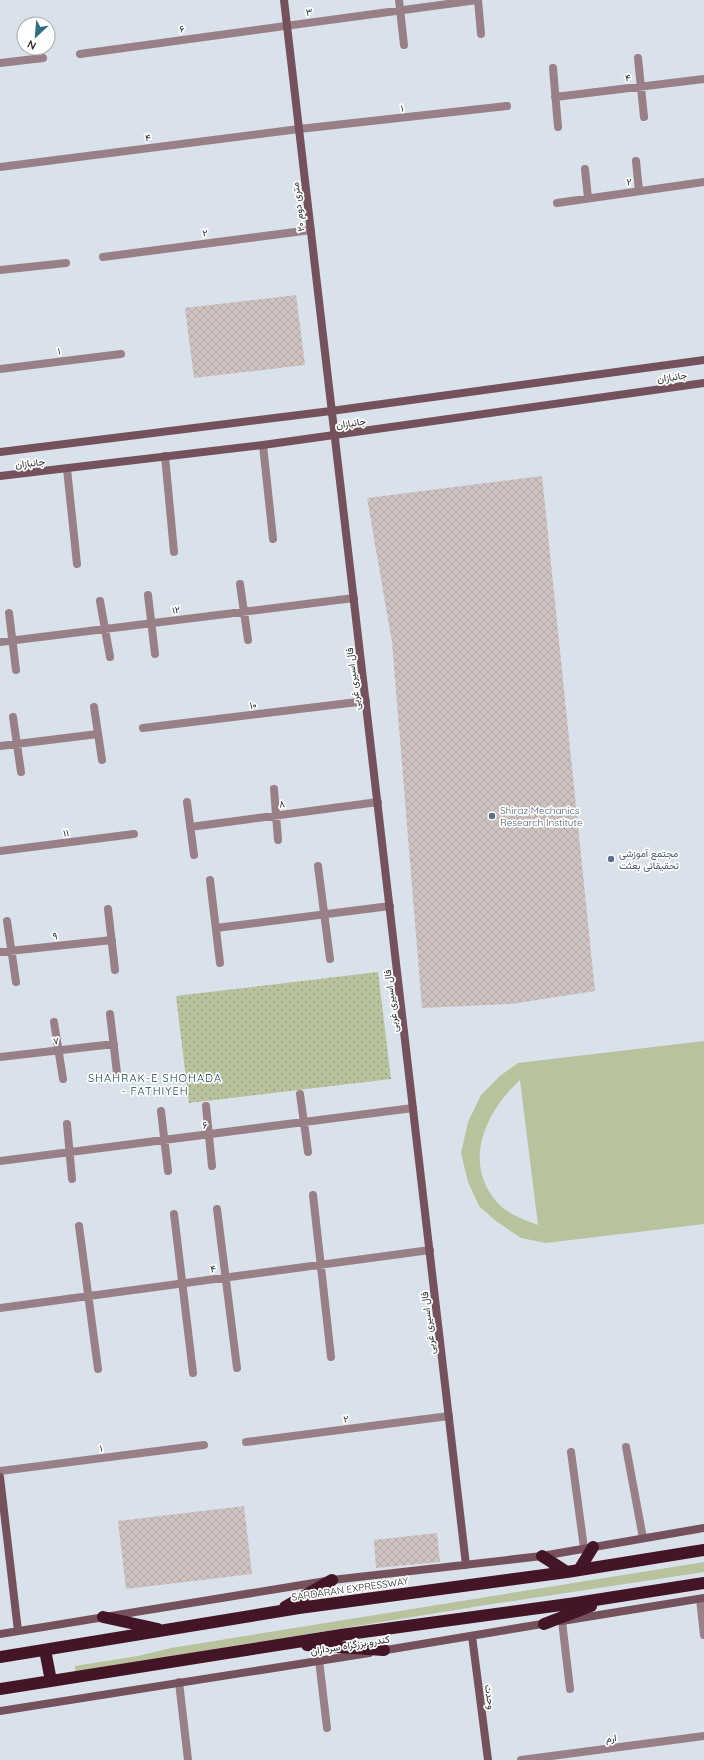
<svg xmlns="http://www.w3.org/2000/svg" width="704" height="1760" font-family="Quicksand,Vazirmatn,sans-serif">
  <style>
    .green { fill: #b8c29d; fill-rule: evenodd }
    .park { fill: url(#park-dots) }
    .building { fill: url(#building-cross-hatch) }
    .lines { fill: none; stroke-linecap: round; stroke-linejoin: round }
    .street { stroke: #997f86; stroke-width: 8 }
    .secondary { stroke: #75515b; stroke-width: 8 }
    .highway { stroke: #431526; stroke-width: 12 }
    .service-dot { fill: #5c6f8a; stroke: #fff; stroke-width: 1.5 }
    .labels { text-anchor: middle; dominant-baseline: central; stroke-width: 3.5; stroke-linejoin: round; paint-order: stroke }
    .street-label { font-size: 10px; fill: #282b2e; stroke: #fff }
    .service-label { font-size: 10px; fill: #4e5e75; stroke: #fff; text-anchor: start }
    .neighbourhood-label { font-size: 11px; letter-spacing: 1px; fill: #134758; stroke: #fff }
  </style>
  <defs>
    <pattern id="park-dots" width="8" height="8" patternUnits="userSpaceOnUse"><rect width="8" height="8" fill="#b8c29d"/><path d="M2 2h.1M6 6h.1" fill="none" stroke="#969e80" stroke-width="1.8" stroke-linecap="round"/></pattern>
    <pattern id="building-cross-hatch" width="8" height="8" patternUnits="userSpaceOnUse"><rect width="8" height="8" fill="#cfc3c2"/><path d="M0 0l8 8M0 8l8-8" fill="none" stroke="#b2a8a7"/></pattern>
  </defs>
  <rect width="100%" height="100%" fill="#d9e1ea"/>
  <path class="green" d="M704 1041V1224L546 1243 521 1238 496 1221 479 1206 468 1182 461 1153 468 1122 481 1095 500 1076 518 1063ZM520 1080 538 1225C524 1220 505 1213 496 1201 462 1161 487 1110 520 1080Z
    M704 1562V1572L486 1605 75 1672V1666L138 1656 171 1648Z"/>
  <path class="park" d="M378 972 391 1079 189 1103 176 996Z"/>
  <path class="building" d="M296 295 305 365 194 378 185 308Z
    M542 476 595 991 511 1004 422 1008 392 642 367 498Z
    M244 1506 252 1574 126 1589 118 1521Z
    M437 1533 440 1562 376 1568 374 1540Z"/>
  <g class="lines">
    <path class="street" d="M399 0 404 45
      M478 0 481 34
      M80 54 477 0
      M638 58 644 117
      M0 63 43 58
      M553 68 558 127
      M555 97 704 79
      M636 161 639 191
      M0 167 299 129 507 106
      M585 169 588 198
      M557 203 704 182
      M103 257 311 230
      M0 270 66 263
      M0 369 121 354
      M263 445 273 539
      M165 456 174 552
      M67 469 77 564
      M240 584 248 640
      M148 595 155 654
      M100 601 110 657
      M9 613 16 670
      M0 642 354 598
      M94 707 102 760
      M13 717 21 772
      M143 728 366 701
      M0 746 98 734
      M274 789 278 840
      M187 802 194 855
      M190 827 378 802
      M0 851 134 834
      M318 866 330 959
      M210 880 220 963
      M108 909 115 970
      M7 921 16 982
      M216 928 390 906
      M0 952 112 940
      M110 1014 117 1073
      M54 1022 63 1079
      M0 1057 114 1044
      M300 1094 308 1152
      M206 1106 212 1166
      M161 1111 168 1171
      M67 1124 72 1179
      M0 1161 413 1108
      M313 1195 331 1357
      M217 1209 237 1368
      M174 1214 193 1373
      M79 1226 98 1369
      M0 1308 430 1250
      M246 1442 449 1416
      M626 1447 643 1538
      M571 1452 584 1548
      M0 1471 204 1445
      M700 1599 704 1635
      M562 1621 570 1689
      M319 1660 327 1728
      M179 1682 188 1760
      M521 1760 704 1736"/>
    <path class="secondary" d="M284 0 466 1565
      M0 452 331 411 704 360
      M0 476 263 445 704 383
      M0 1477 18 1631
      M562 1621 704 1598
      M0 1634 332 1580 542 1556 704 1528
      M472 1636 488 1760
      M380 1651 548 1623
      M0 1711 369 1653"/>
    <path class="highway" d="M542 1556 567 1572
      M579 1570 593 1547
      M285 1607 332 1580
      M103 1617 158 1629
      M544 1624 591 1606
      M307 1645 384 1650
      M45 1650 51 1681
      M0 1657 299 1608 567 1572 704 1550
      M0 1689 341 1635 576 1603 704 1583"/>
  </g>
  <g class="service-dot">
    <circle cx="492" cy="816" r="4"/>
    <circle cx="611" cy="859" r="4"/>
  </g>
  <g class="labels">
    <g class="street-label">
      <text transform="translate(309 12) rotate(-7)">۳</text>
      <text transform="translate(182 29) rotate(-8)">۶</text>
      <text transform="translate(628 78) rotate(-7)">۴</text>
      <text transform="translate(402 108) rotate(-6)">۱</text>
      <text transform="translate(148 138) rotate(-7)">۴</text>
      <text transform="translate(629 182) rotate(-8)">۲</text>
      <text transform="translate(298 207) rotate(-97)">۲۰ متری دوم</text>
      <text transform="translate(205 233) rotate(-7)">۲</text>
      <text transform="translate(59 351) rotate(-7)">۱</text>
      <text transform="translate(672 377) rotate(-8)">جانبازان</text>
      <text transform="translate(351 423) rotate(-8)">جانبازان</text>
      <text transform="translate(30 463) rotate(-6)">جانبازان</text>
      <text transform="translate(176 610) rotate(-7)">۱۲</text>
      <text transform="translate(353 679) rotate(-97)">فال اسیری غربی</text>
      <text transform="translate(253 705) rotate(-7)">۱۰</text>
      <text transform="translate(282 804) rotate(-8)">۸</text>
      <text transform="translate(66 833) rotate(-7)">۱۱</text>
      <text transform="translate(55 936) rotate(-6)">۹</text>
      <text transform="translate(391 1001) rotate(-97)">فال اسیری غربی</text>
      <text transform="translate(56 1041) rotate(-7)">۷</text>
      <text transform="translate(205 1125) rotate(-7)">۶</text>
      <text transform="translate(213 1269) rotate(-8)">۴</text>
      <text transform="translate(428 1323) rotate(-97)">فال اسیری غربی</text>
      <text transform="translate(346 1419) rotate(-7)">۲</text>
      <text transform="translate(101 1448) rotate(-7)">۱</text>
      <text transform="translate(350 1589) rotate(-8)">SARDARAN EXPRESSWAY</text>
      <text transform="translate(350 1645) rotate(-9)">کندرو بزرگراه سرداران</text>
      <text transform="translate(490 1697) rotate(83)">وحدت</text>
      <text transform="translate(611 1738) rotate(-7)">ارم</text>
    </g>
    <g class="service-label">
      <text x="500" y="810">Shiraz Mechanics<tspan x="500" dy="12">Research Institute</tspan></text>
      <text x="619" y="853">مجتمع آموزشی<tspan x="619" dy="12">تحقیقاتی بعثت</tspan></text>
    </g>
    <g class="neighbourhood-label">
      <text x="155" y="1078">SHAHRAK-E SHOHADA<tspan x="155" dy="13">- FATHIYEH</tspan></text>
    </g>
  </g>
  <g transform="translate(36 36) rotate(206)"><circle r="19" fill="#ffffff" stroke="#a9aaab"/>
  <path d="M0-3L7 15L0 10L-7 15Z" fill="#2e6d82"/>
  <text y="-6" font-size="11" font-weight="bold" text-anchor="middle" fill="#282b2e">N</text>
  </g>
</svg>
